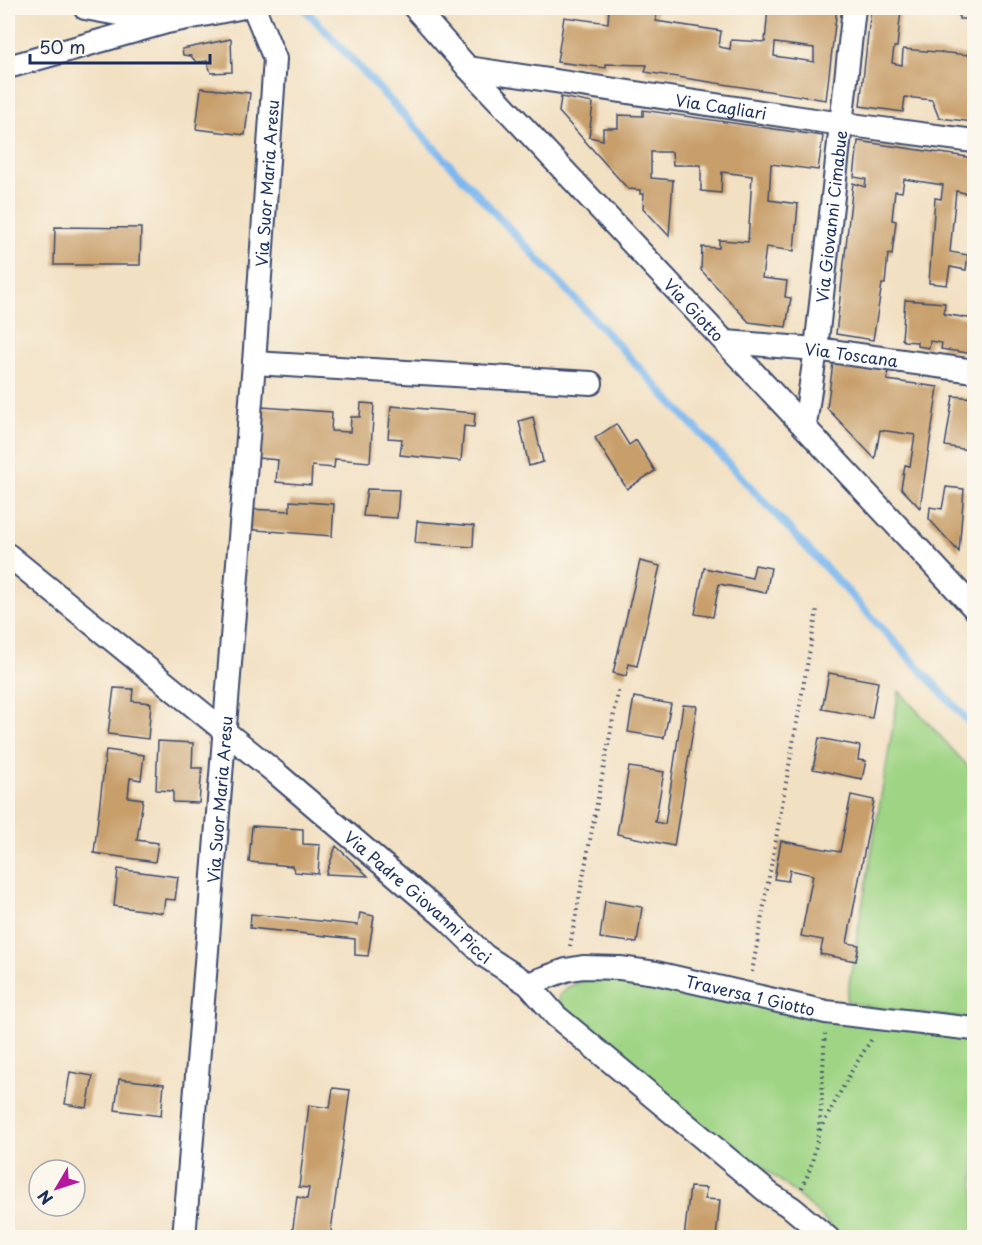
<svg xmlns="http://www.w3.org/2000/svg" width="982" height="1245" font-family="'Playpen Sans',sans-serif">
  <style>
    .grass { fill: #9fd484; stroke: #5d8271; stroke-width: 1.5 }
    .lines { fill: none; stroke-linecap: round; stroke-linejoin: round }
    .stream { stroke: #7cb8ee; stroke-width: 8 }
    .building { fill: #c89f6b; fill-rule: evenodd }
    .street-casing { stroke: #3b4a6d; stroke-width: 26 }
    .path { stroke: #3b4a6d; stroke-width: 4; stroke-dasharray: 1.5 4.5; stroke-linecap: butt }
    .street { stroke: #fff; stroke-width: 22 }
    .labels { text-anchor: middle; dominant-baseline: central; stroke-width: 4.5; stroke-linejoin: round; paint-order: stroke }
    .street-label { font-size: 16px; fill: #1b2f5e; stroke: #fbf7ec }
  </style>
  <rect width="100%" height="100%" fill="#fbf7ec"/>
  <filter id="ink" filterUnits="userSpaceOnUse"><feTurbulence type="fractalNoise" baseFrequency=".0167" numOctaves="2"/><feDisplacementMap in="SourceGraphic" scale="12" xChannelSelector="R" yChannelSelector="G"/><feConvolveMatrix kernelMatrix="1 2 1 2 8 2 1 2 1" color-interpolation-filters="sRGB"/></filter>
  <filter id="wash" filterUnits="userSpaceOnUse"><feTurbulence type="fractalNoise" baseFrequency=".008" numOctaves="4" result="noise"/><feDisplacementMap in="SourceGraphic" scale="24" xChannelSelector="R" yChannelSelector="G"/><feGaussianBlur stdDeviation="1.35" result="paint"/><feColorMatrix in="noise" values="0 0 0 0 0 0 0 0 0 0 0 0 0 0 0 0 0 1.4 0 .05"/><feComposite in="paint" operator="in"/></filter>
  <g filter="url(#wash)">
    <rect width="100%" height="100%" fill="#f2e0c2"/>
    <path class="grass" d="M899 691 974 773V1019L872 1008 846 1001Z
      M598 975 974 1036V1237H841C807 1201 767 1167 724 1142L561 1008 559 996 568 987Z"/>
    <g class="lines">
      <path class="stream" d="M304 8 974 727"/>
    </g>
    <g id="blocks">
      <path class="building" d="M609 8H657L656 21 721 31 719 47 730 49 731 40 765 42 768 8H837L826 100 645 72 647 65 606 64V68L557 62 564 17 608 23ZM775 43 814 48V62L774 56Z
        M871 8H915V12L901 10 897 47H894L892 63 902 65 903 49 970 55 971 37H974V122L939 118 932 100 905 97 903 112 860 106Z
        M959 8H974V19H959Z
        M231 39 232 72 211 73 207 61 196 62 191 56 183 55 182 49Z
        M201 88 250 93 245 135 196 129Z
        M561 97 593 103 589 137 603 140V128H618V115L643 116V110L823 136 818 170 771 164 769 200 798 204 794 251 766 247 762 278 787 281 785 297 791 298 786 327 749 322 701 270 702 247 719 248V240L748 242 752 176 722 172 721 193 701 191V165H673L672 152H651V178L673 180 669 236 643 208 644 194H640V190L628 189 559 112Z
        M858 141 974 158V195L956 191 950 252 968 255 966 270 950 267 947 285 929 283 935 198 941 199 943 185 904 179 902 192 895 191 892 220 896 221 892 255 888 254 885 284H882L873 340 836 334 853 183 865 187 866 179 854 177Z
        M55 227 141 228 140 265H54Z
        M905 300 945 303 944 314 974 319V354L941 349 942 343 930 341 929 348 917 346V342L904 341 902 339Z
        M833 363 888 371 887 380 938 387 920 508 901 488 905 465 910 466 915 435 880 430 875 459 827 408Z
        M953 396 974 398V451L945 446Z
        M361 403 374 404 370 462 335 459 334 468 312 466 311 485 276 482 278 460 258 458 262 407 332 412 331 431 350 432 351 417H360Z
        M391 406 475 413 474 427 464 426 461 461 400 455 402 439 388 438Z
        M533 417 543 462 529 466 519 421Z
        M616 424 629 445 636 440 655 471 627 489 595 438Z
        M946 487 964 489 959 552 929 519 930 507 942 509Z
        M367 489 399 490 397 518 363 516Z
        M290 501 334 504 332 536 244 529 245 509 290 511Z
        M417 521 474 526 473 547 415 543Z
        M640 561 660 566 637 666 629 664 626 676 613 673Z
        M755 565 771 568 766 593 719 584 713 617 695 614 704 568 752 578Z
        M829 673 878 682 872 718 822 709Z
        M114 688 133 689 132 701 151 703 148 739 108 734Z
        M634 697 671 704 664 738 628 732Z
        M683 705 697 706 674 846 617 834 629 767 664 772 655 822 665 824Z
        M819 738 860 746 858 760 866 761 862 779 813 769Z
        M158 741 193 743 192 768H202L199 803 173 802V791L156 790Z
        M106 750 144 755 141 780 130 778 128 797 143 799 137 840 158 843 155 862 94 853Z
        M851 795 874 800 847 943 859 945 856 961 820 954 823 940 801 936 813 875 790 870 788 881 774 879 781 841 840 852Z
        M252 826 303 829V844L320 845 318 874 295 872 292 866 249 862Z
        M336 846 368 876 326 874Z
        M118 869 178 877 175 900 165 899 163 913 114 906Z
        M605 901 642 907 637 943 600 938Z
        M360 913 374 916 368 956 355 955V939L250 928 251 914 358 925Z
        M70 1072 93 1076 87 1108 65 1104Z
        M119 1079 164 1084 161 1116 115 1110Z
        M333 1088 350 1090 330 1238H301L292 1235 297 1197 307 1199 309 1188 299 1187 309 1105 330 1108Z
        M690 1187 706 1188 705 1199 720 1200 716 1238H684Z"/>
    </g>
  </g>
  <g filter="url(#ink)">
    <use href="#blocks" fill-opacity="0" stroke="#3b4a6d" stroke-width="1.5"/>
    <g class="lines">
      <defs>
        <g id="street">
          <path d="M85 8 162 22"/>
          <path id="s1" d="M415 8 468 68 974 608"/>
          <path d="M8 67 167 22 239 8"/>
          <path id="s2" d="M468 68 821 121 974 141"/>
          <path id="s3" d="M726 342 816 349 974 371"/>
          <path d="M254 363 591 383"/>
          <path id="s4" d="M805 425 816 349 854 8"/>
          <path id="s5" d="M8 555 276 773 448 920 485 956 528 984 556 1016 770 1194 792 1208 828 1238"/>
          <path id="s6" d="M528 984 566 970 583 967 620 968 656 973 826 1012 974 1029"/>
          <path id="s7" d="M184 1238 254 363 275 59 254 8"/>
        </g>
      </defs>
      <use href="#street" class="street-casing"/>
      <path class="path" d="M570 946 619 687
        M752 972 817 610
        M820 1130 851 1072 871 1040
        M802 1188C825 1141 821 1085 825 1034"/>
      <use href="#street" class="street"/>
    </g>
  </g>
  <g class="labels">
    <g class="street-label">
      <text stroke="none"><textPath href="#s2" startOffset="256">Via Cagliari</textPath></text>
      <text stroke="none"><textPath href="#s7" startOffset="1058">Via Suor Maria Aresu</textPath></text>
      <text stroke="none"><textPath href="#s4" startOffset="210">Via Giovanni Cimabue</textPath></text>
      <text stroke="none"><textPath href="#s1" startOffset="411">Via Giotto</textPath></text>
      <text stroke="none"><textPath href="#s3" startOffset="126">Via Toscana</textPath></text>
      <text stroke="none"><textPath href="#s7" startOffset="440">Via Suor Maria Aresu</textPath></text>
      <text stroke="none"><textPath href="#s5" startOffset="534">Via Padre Giovanni Picci</textPath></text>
      <text stroke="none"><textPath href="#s6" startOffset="228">Traversa 1 Giotto</textPath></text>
    </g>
  </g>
  <rect width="982" height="1245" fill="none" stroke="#fbf7ec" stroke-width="30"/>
  <g transform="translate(57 1188) rotate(231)"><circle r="28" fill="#fbf7ec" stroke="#a1a7b3" stroke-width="1.5"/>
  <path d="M0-4.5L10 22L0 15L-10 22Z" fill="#b5179e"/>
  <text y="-9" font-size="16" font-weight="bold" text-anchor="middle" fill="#1b2f5e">N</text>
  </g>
  <path d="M30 54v9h180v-9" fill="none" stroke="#1b2f5e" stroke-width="3"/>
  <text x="39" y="54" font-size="18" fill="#1b2f5e" stroke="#fbf7ec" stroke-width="4.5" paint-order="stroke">50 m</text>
</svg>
